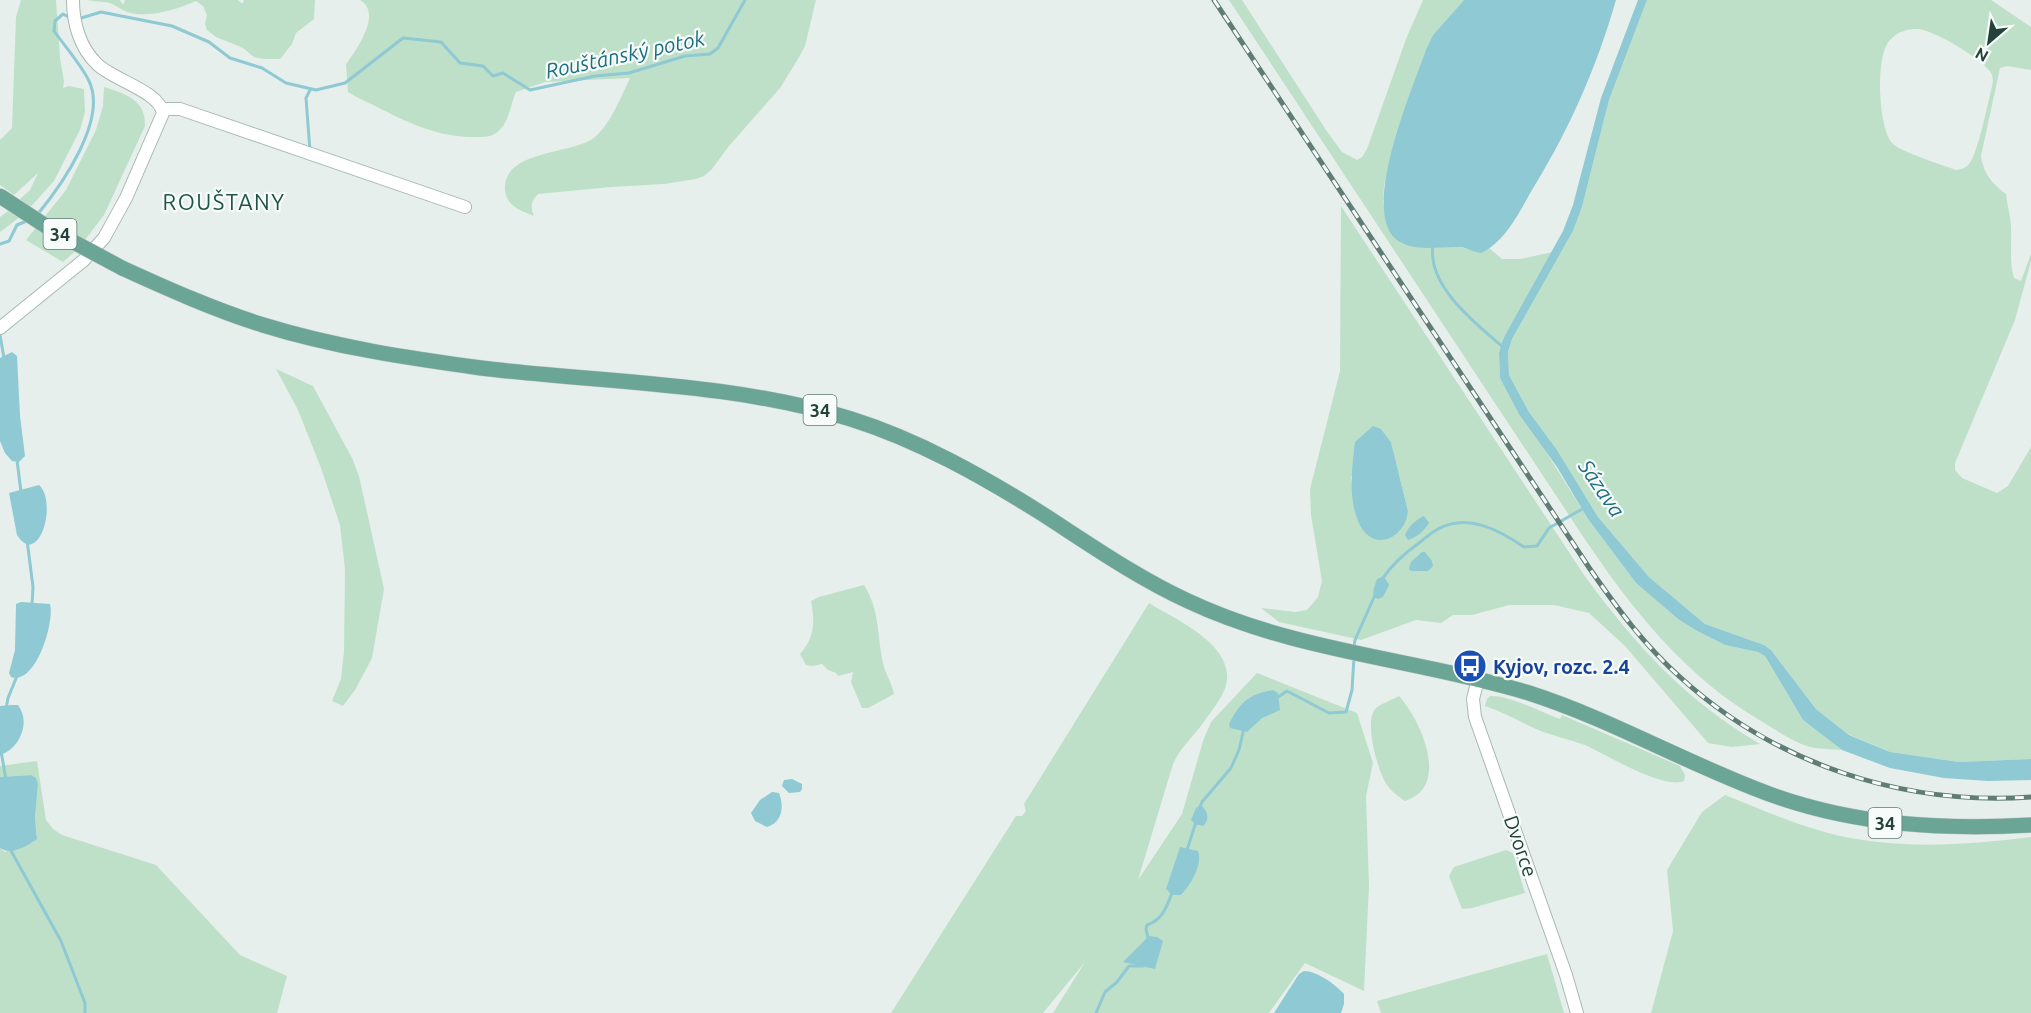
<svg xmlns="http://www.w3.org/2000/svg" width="2031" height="1013" font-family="Ubuntu,sans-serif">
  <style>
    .green { fill: #bfe0c8; fill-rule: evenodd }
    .water { fill: #8ec9d4 }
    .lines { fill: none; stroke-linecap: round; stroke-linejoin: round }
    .stream { stroke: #8ec9d4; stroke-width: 3 }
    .minor-casing { stroke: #a8b8b2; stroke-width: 14 }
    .major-casing { stroke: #c2cac8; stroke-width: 16 }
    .minor { stroke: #fff; stroke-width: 12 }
    .major { stroke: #6aa596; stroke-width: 15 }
    .rail-casing { stroke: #5f7d75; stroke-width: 5 }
    .rail { stroke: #f7fbf9; stroke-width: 3; stroke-dasharray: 9; stroke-linecap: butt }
    .major-bridge-casing { stroke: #c2cac8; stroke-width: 16; stroke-linecap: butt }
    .major-bridge { stroke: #6aa596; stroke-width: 15 }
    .labels { text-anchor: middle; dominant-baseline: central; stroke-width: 4.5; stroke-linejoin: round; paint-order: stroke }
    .shield { fill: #f7fbf9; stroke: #637a73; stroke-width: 1.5 }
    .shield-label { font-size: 18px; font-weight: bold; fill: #24423a }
    .transit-label { font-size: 20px; font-weight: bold; fill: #164399; stroke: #f7fbf9; text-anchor: start }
    .street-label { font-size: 20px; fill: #24423a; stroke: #f7fbf9 }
    .water-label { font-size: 21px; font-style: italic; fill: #1c6f80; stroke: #f7fbf9 }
    .quarter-label { font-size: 22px; letter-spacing: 1.5px; fill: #1f5548; stroke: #f7fbf9 }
  </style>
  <rect width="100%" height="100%" fill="#e6efeb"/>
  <path class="green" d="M21 0H56L60 58 64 81 63 88 69 86 84 89 85 112 80 130 54 181 25 213 0 232V217L8 211 16 216 25 204 20 199 30 190 38 173 14 195 0 185V140L12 128 16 17Z
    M87 0H120L123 5 125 0H238L241 3H243L244 0H315L314 19 296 33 292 44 280 59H263L254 57 243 48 216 37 207 30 205 24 207 15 203 6 196 1C178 9 147 19 127 12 121 10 116 5 110 3 102 1 94 2 87 0Z
    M360 0H816L805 46 798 59 780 88 729 146 712 169 704 176 696 179 664 184 611 187 538 194C531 201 530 207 534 216 520 210 507 207 505 190 502 149 574 155 595 137 611 123 621 97 630 78L545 82 516 92C510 105 509 125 496 133 491 137 484 137 478 137 441 138 413 125 381 109 370 103 359 99 348 92L346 64C356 51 383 13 360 0Z
    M1229 0H1242L1326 130 1342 152 1357 160 1362 157 1367 149 1406 39 1423 0H1464L1433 35 1390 159 1384 186 1383 202 1390 232 1403 243 1419 247H1459L1483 252 1489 248 1502 259H1520L1553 252 1503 339 1499 353 1500 378 1588 519 1636 583 1678 619 1697 631 1725 645 1759 652 1765 656 1803 720 1842 750C1832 749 1820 749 1810 747 1793 742 1776 730 1761 721 1684 676 1631 608 1582 535Z
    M1647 0H1991L2031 27V70L2007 66 2000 68 1981 156C1984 175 1992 183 2006 194 2007 205 2011 217 2011 228 2012 246 2009 261 2014 278L2021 281 2031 254V261L2015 320 1955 463V470L1962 478 1997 493 2008 486 2031 447V759L1959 762 1890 752 1848 734 1816 709 1771 650 1764 645 1705 624 1649 577 1598 517 1557 450 1529 412 1509 375 1508 352 1512 339 1573 231 1582 207 1609 100ZM1919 29C1937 32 1976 56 1988 69 1992 73 1993 77 1993 82 1989 98 1978 154 1969 164 1966 168 1961 169 1956 170 1943 165 1900 152 1892 143 1878 127 1875 55 1890 40 1898 31 1908 29 1919 29Z
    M104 87C126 94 146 100 145 126L104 215 78 249 63 262 26 240 66 190 96 130 103 106Z
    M1341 206 1584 575C1636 646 1684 699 1760 744L1732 747 1708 743 1625 646 1589 613 1554 605H1509L1472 615H1453L1441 623 1416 620 1361 640 1279 622 1261 608 1295 612 1307 610 1318 597 1322 581 1311 515 1310 489 1340 371ZM1381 429 1391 442 1408 511 1358 521 1351 477Z
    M276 369 313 386 352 458 359 476 384 589 372 658 355 690 343 706 332 701 341 679 344 651 345 569 340 525 321 468 298 410Z
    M864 585C880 610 877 636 883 663 885 673 892 683 894 694L868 708H862L851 682 853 672 838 676 836 673 828 670 822 664 813 666 806 665 800 654C815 637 815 622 811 601L819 597Z
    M1149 603C1178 621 1242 648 1224 691 1219 702 1210 713 1203 723 1193 737 1180 748 1173 764L1138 880 1182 814 1203 741 1211 722 1257 673 1357 713 1373 763 1366 796 1369 886 1364 991 1305 963 1269 1013H1053L1085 962 1043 1013H891L1016 816H1022L1026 811 1024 804Z
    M1399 696C1421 720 1451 787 1405 801 1399 797 1391 791 1387 785 1378 772 1364 723 1375 709 1380 704 1392 700 1399 696Z
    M1490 696C1510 695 1540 712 1560 719L1562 715 1680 766 1685 775 1684 781C1664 790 1605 754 1585 745 1569 739 1552 736 1536 729 1519 721 1503 712 1485 706L1487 699Z
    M37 761 46 820 53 829 62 835 156 865 240 955 287 976 277 1013H0V848L5 852 37 836 35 818 38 784 31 775 0 777V766Z
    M1725 795C1765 811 1813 832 1856 839 1913 849 1974 844 2031 837V1013H1651L1673 931 1667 870 1702 812Z
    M1506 850 1513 853 1525 893 1472 908 1462 909 1449 876 1454 867Z
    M1547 954 1564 1013H1381L1377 1001Z"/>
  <path class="water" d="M1464 0H1616C1597 66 1571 126 1535 185 1521 208 1507 241 1481 253 1473 252 1466 247 1459 247 1439 246 1418 252 1400 242 1356 218 1414 85 1426 50L1433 35Z
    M1638 0H1647L1609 100 1582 207 1573 231 1512 339 1508 352 1509 375 1529 412 1557 450 1598 517 1649 577 1705 624 1764 645 1771 650 1816 709 1849 735 1890 752 1959 762 2031 759V780L1988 781 1944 778 1890 768 1842 750 1803 720 1765 656 1758 652 1725 645 1697 631 1678 619 1636 583 1588 519 1557 467 1519 414 1500 378 1499 353 1503 339 1563 231 1573 205 1601 98Z
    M12 352 17 356 20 416 25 456 19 462 12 461 5 453 0 441V358Z
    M1373 426 1381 429 1391 442 1408 511C1406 538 1372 555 1358 521 1348 497 1352 467 1355 442Z
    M39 485C58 502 39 569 17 535L9 493Z
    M1424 516 1429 523C1424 531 1417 537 1408 540L1405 535C1409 526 1415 520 1424 516Z
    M1422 552H1425L1432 561 1433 566 1428 571H1411L1409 569 1411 562Z
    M1384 576 1389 585 1383 597 1378 599 1374 597C1372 591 1375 585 1377 579Z
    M21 602 50 604C55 621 36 686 11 677L9 673 15 650 16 604Z
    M1273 690 1278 693 1280 710 1262 718 1247 732 1230 728 1229 724C1240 702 1249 694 1273 690Z
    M12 705H18C31 722 20 749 0 755V706Z
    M31 775 36 778 38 784 35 818 37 839C27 846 11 856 0 848V777Z
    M792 779 802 784V789L800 792 789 793 782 786 784 780Z
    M772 792 779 793C784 806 783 822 767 827L755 821 751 813 760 800Z
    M1201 805C1208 811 1210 820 1203 826L1195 824 1191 820 1196 808Z
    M1180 847 1198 851C1203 865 1190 886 1181 895H1172L1166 889Z
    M1149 936 1157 937 1163 941 1155 969 1123 962Z
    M1304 971C1317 971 1335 984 1344 994V1004L1341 1013H1274L1299 974Z"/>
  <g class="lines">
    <path class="stream" d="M78 19 101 12 172 26 209 42 230 58 262 68 286 83 316 90 345 83 403 38 441 42 460 63 483 66 493 76 503 73 530 90 595 76 629 73 685 56 710 54 718 48 745 0
      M310 90 306 98 310 151
      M37 215C61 186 108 120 89 81 82 66 64 45 54 31L55 21 63 14 72 19
      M0 244 9 241 17 225 29 220
      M1433 246C1427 286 1476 324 1503 347
      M0 335 4 358
      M17 460 21 492
      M27 540 33 587 32 605
      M1383 578C1393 563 1405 553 1419 543 1425 538 1431 533 1438 529 1468 513 1499 530 1524 547L1537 546 1549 528 1584 508
      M1354 647 1355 640 1375 595
      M1278 697 1287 691 1329 713 1346 712 1352 690 1354 657
      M6 709 8 698 17 676
      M1 751 6 780
      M1200 807 1202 802 1231 768 1239 750 1244 728
      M10 849 61 941 85 1003V1013
      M1187 850 1196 822
      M1148 938 1146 929 1147 925C1163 919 1166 908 1172 893
      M1096 1013 1105 992 1117 982 1129 966H1143L1144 962"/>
    <defs>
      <path id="minor" d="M162 109H180L465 207
        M0 328 84 260 104 238 126 198 163 113C159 91 113 80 97 64 80 48 73 23 73 0
        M1478 679 1473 699 1475 717 1566 975 1577 1013"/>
      <path id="major" d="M122 268C168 289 215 310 263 325 334 347 408 358 481 368 605 383 730 382 851 419 918 440 982 476 1041 513 1089 544 1136 577 1188 601 1296 652 1417 659 1529 693 1613 720 1689 765 1772 795 1856 825 1942 830 2031 825"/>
    </defs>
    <use href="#minor" class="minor-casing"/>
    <use href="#major" class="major-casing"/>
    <use href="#minor" class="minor"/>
    <use href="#major" class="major"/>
    <defs>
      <path id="rail" d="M1214 0 1590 569C1617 608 1645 646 1680 677 1775 764 1903 806 2031 797"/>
    </defs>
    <use href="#rail" class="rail-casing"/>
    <use href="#rail" class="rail"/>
    <defs>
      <path id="major-bridge" d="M0 196 55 232 122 268"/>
    </defs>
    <use href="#major-bridge" class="major-bridge-casing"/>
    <use href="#major-bridge" class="major-bridge"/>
  </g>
  <defs>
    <symbol id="bus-disc" viewBox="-11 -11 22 22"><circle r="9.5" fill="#1a4fb4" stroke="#f7fbf9"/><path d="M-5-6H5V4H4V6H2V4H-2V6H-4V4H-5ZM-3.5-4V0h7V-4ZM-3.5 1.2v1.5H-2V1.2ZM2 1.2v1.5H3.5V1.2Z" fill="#fff"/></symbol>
  </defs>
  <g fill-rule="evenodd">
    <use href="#bus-disc" x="1451" y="647" width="38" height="38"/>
  </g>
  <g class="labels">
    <g class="shield">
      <rect x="43.5" y="219" width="33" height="30" rx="4.5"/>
      <rect x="803.5" y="395" width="33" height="30" rx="4.5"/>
      <rect x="1868.5" y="808" width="33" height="30" rx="4.5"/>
    </g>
    <g class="shield-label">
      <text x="60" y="234">34</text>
      <text x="820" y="410">34</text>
      <text x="1885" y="823">34</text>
    </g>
    <g class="transit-label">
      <text x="1493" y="666">Kyjov, rozc. 2.4</text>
    </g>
    <g class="street-label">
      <text transform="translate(1521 846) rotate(71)">Dvorce</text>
    </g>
    <g class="water-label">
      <text transform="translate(625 54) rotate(-12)">Rouštánský potok</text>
      <text transform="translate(1602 488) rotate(56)">Sázava</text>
    </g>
    <g class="quarter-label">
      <text x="224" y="201">ROUŠTANY</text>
    </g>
  </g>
  <g transform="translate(1989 42) rotate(209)" stroke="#f7fbf9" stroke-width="4.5" paint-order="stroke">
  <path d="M0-4.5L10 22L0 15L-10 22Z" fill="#24423a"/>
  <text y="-9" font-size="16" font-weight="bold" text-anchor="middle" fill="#24423a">N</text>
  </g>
</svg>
